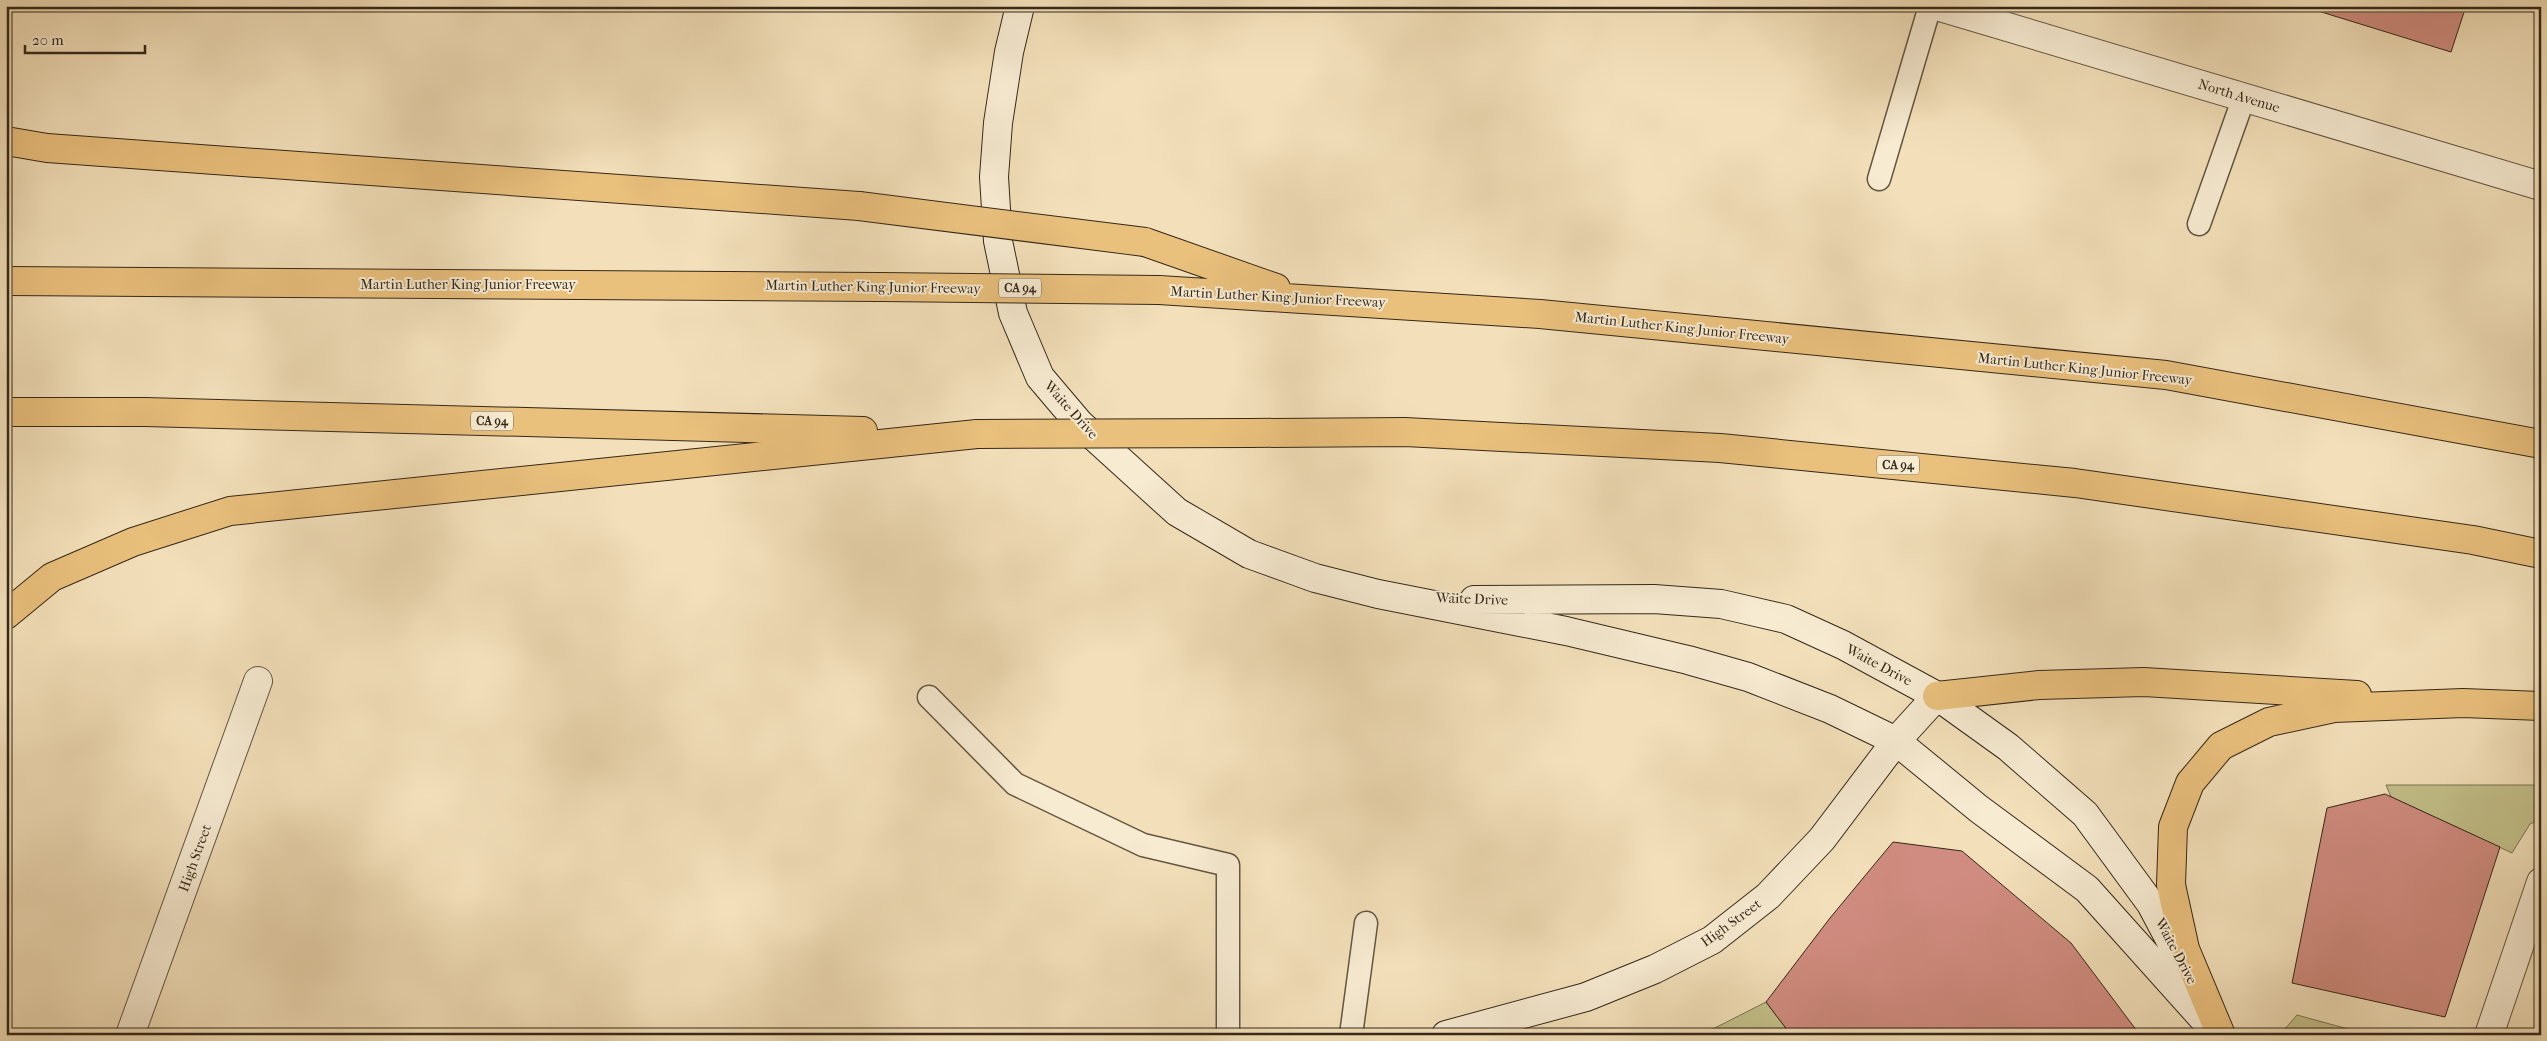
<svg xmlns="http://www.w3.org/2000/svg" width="2547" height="1041" font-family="'IM FELL French Canon',serif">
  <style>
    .green { fill: #c3c08a; stroke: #7c7452 }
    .building { fill: #d08c80; stroke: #34281a }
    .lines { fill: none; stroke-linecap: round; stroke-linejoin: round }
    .service-casing { stroke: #645642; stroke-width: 25 }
    .minor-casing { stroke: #645642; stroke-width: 30 }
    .tertiary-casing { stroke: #645642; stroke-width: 30 }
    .secondary-casing { stroke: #34281a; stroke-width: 30 }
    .motorway-casing { stroke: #34281a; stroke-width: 30 }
    .service { stroke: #f7ebd2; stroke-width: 22 }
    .minor { stroke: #f7ebd2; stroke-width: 28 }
    .tertiary { stroke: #f7ebd2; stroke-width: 28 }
    .secondary { stroke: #f7ebd2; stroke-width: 28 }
    .motorway { stroke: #eac07d; stroke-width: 28 }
    .motorway-bridge-casing { stroke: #34281a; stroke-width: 30; stroke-linecap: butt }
    .motorway-bridge { stroke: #eac07d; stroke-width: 28 }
    .labels { text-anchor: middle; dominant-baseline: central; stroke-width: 4; stroke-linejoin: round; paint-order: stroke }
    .shield { fill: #f7ebd2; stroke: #6e6251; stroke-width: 1 }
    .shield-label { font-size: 12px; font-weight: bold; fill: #34281a }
    .street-label { font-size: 14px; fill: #34281a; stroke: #f7ebd2 }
  </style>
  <rect width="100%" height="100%" fill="#f3e0ba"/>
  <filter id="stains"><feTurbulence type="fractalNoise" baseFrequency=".004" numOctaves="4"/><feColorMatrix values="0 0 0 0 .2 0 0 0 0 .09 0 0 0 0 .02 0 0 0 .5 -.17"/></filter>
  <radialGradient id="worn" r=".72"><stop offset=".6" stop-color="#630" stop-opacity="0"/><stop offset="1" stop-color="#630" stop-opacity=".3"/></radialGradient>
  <path class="green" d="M2386 785H2541V819L2530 824 2512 853 2391 797Z
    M1766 1002 1791 1035H1701Z
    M2297 1015 2370 1035H2288L2284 1030Z"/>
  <path class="building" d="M2302 6H2466L2451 52Z
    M2385 794 2500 847 2445 1017 2292 983 2327 808Z
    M1893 842 1962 851 2071 943 2140 1035H1791L1766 1002 1830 918Z"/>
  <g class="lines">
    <defs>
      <path id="service" d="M1879 179 1930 6
        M2199 224 2244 97
        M929 697 1015 784 1143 845 1228 865V1035
        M1351 1035 1366 923"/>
      <path id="minor" d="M130 1035 258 681
        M2489 1035 2541 882"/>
      <path id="tertiary" d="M1937 6 2541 186"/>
      <path id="secondary" d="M1020 6 1009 52 998 123 994 177 998 241 1013 313 1040 377 1079 423 1177 512 1249 554 1315 578 1378 594 1566 631 1688 660 1748 677 1830 709 1896 741 1979 809 2087 889 2218 1035
        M1474 600 1654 599 1721 604 1786 619 1843 645 1937 696 2008 747 2085 814 2151 904 2186 970
        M1446 1035 1586 997 1655 969 1712 940 1768 896 1822 839 1896 741 1937 696"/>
      <path id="motorway" d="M6 141 47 148 859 206
        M1145 242 1276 288
        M6 281 881 287
        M1159 290 1540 314 2166 375 2541 444
        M6 412H145L863 431
        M1251 433 1405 432 1720 448 2075 483 2473 540 2541 554
        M6 615 52 577 133 542 230 511 977 434
        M1937 696 2039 685 2144 682 2357 695
        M2221 1035 2185 949 2171 885 2173 827 2190 783 2221 746 2269 722 2334 708 2463 703 2541 706"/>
    </defs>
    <use href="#service" class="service-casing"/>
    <use href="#minor" class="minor-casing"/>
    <use href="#tertiary" class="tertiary-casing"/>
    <use href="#secondary" class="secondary-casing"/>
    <use href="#motorway" class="motorway-casing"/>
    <use href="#service" class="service"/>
    <use href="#minor" class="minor"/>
    <use href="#tertiary" class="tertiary"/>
    <use href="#secondary" class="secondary"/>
    <use href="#motorway" class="motorway"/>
    <defs>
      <path id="motorway-bridge" d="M859 206 1145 242
        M881 287 1159 290
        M977 434 1251 433"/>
    </defs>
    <use href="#motorway-bridge" class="motorway-bridge-casing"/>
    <use href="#motorway-bridge" class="motorway-bridge"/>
  </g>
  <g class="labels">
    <g class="shield">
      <rect x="999" y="278.5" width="42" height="19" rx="4"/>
      <rect x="471" y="411.5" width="42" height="19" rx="4"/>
      <rect x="1877" y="455.5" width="42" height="19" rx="4"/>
    </g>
    <g class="shield-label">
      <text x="1020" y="288">CA 94</text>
      <text x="492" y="421">CA 94</text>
      <text x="1898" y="465">CA 94</text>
    </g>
    <g class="street-label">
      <text transform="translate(2239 96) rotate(17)">North Avenue</text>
      <text x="468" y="284">Martin Luther King Junior Freeway</text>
      <text transform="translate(873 287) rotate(1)">Martin Luther King Junior Freeway</text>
      <text transform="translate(1278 297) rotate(3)">Martin Luther King Junior Freeway</text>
      <text transform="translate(1682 328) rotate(6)">Martin Luther King Junior Freeway</text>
      <text transform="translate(2085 369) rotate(6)">Martin Luther King Junior Freeway</text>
      <text transform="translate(1071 410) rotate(48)">Waite Drive</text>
      <text transform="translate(1472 599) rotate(2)">Waite Drive</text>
      <text transform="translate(1879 665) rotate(28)">Waite Drive</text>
      <text transform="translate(195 858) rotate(-70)">High Street</text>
      <text transform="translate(1731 923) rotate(-36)">High Street</text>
      <text transform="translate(2176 951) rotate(62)">Waite Drive</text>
    </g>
  </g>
  <rect width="2547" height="1041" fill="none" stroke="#f3e0ba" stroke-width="25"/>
  <rect x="8" y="8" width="2532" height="1026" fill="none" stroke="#34281a" stroke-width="2.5"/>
  <rect x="12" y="12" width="2522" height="1016" fill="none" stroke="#34281a"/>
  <path d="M25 45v8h120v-8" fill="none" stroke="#34281a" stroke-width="2.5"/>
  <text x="32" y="45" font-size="15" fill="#34281a" stroke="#f7ebd2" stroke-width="4" paint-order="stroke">20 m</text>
  <rect width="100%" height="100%" filter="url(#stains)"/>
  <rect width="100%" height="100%" fill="url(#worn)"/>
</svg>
